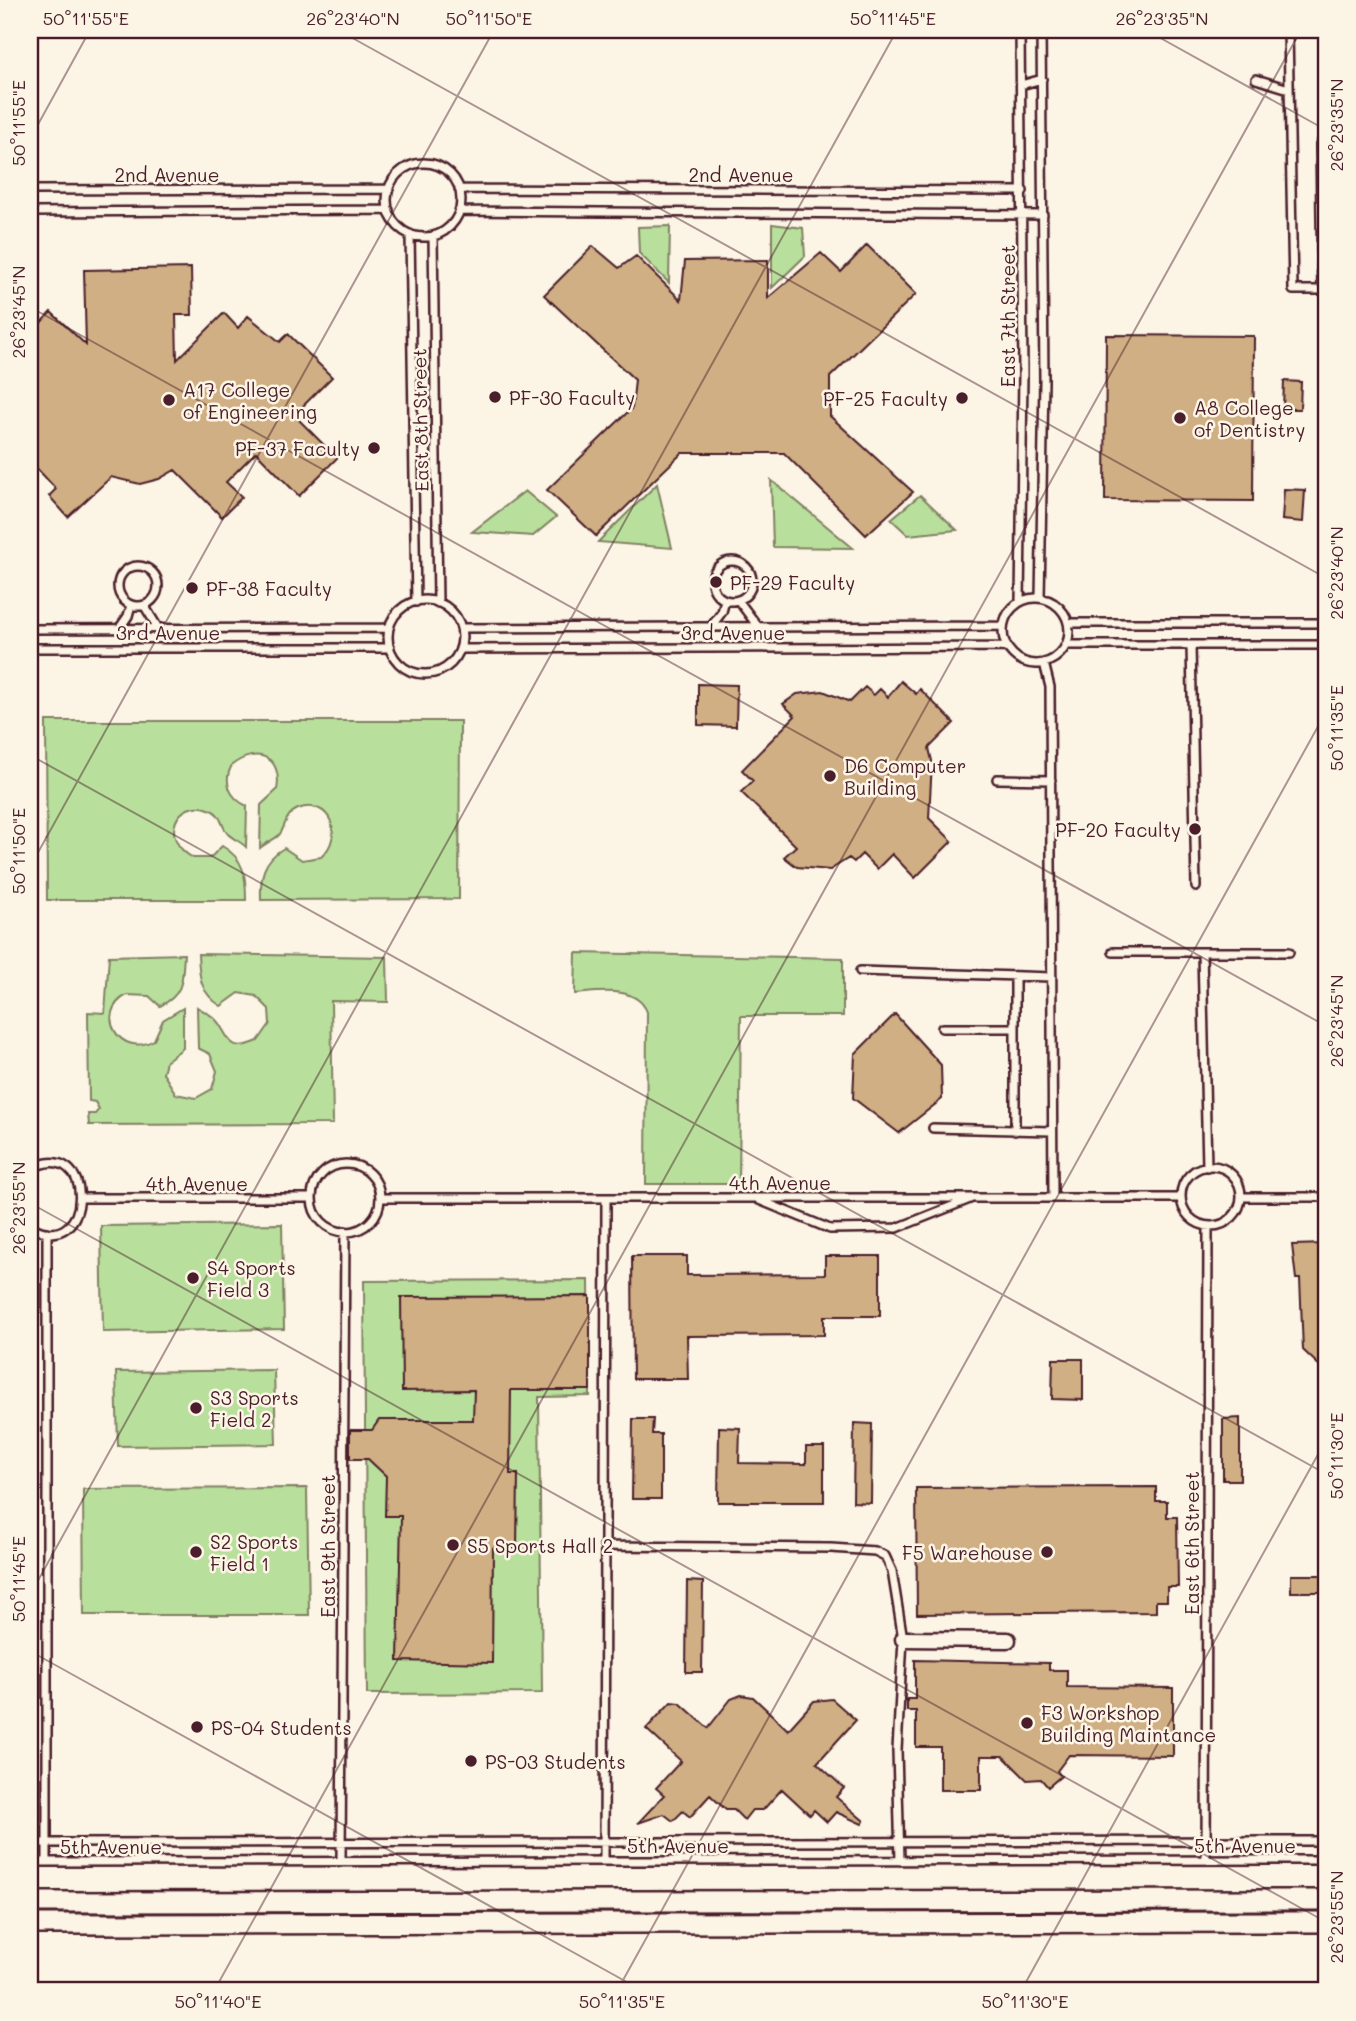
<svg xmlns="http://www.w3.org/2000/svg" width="1356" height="2021" font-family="Mali,sans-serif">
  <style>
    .green { fill: #b8e09c; stroke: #818064; stroke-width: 2 }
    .building { fill: #cfaf83; stroke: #4a1f2b; stroke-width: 2 }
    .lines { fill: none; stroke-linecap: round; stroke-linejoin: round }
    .service-casing { stroke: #4a1f2b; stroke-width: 12 }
    .minor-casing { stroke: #4a1f2b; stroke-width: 19 }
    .secondary-casing { stroke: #4a1f2b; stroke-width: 24 }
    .service { stroke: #fcf5e5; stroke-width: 7 }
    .minor { stroke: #fcf5e5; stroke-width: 14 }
    .secondary { stroke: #fcf5e5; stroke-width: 19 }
    .ticks { fill: none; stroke: #4a1f2b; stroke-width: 2; stroke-opacity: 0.45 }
    .poi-dot { fill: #4a1f2b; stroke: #fcf5e5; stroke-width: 2.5 }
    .labels { text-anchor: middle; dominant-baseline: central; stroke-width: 5; stroke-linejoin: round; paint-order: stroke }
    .street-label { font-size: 19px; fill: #4a1f2b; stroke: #fcf5e5 }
    .poi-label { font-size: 19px; fill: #4a1f2b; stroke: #fcf5e5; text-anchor: start }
    .neatline { fill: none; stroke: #4a1f2b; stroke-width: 2.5 }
    .ticks-label { font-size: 18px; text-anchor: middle; fill: #4a1f2b }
  </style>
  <rect width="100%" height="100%" fill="#fcf5e5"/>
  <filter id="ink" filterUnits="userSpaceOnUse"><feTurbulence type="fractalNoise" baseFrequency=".0143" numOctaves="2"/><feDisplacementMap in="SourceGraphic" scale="14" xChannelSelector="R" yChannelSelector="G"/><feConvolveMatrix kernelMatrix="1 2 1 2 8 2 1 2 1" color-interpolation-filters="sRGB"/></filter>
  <g filter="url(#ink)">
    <path class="green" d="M772 224 803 228 805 256 772 288Z
      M670 226 669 283 639 253 638 227Z
      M771 480 853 548 773 547Z
      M657 484 672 548 598 542Z
      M525 491 556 517 533 536 472 532Z
      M920 495 957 530 908 535 891 519Z
      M46 721H460L459 899 261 900C260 877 263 860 284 848L302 860 321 857C345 836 330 797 298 809 284 815 286 827 279 835 275 839 266 843 260 848L261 805 277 790C283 756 257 746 232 765 223 781 229 798 247 806L246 847C241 842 233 839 228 834 220 825 223 814 209 809 178 797 157 838 193 858H210L222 846C245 859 246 877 246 900H47Z
      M576 953 843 958V1016H741L739 1184H646L647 1012C637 985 599 992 575 994Z
      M184 954C182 979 185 994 160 1006L149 996 127 995C93 1013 120 1059 154 1040L163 1020 183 1008V1048L166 1061 163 1073 176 1094 196 1098 212 1089 217 1071 210 1054 198 1048 197 1007C203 1011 212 1015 216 1020 230 1035 226 1055 258 1041L270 1024 269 1009 256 996 239 993 221 1006C200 993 199 977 198 954L387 957 388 1002 331 1001 333 1124 89 1125 88 1114H95L99 1109 95 1102 89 1101 88 1012 105 1013 109 956Z
      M282 1224 284 1329 103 1332 101 1226Z
      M589 1280 590 1396 539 1397 542 1693 367 1694 364 1281Z
      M274 1370 276 1444 118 1446 116 1372Z
      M307 1488 309 1615H84L83 1489Z"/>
    <path class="building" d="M867 245 916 294 830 377V416L913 492 866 535 784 453H682L596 536 547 490 632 408 635 380 544 295 593 246 619 268 636 256 681 300 685 261 768 260V298L821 253 841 272Z
      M191 268 192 315H176L177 360 224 313 238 328 248 316 280 342 288 334 332 377 294 415 337 458 299 496 256 452 226 482 242 497 222 517 175 470 159 479 140 484 111 477 68 517 49 496 56 489 30 461V334L51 312 86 345 84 270Z
      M1106 335 1254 336 1253 501 1105 500Z
      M1284 381 1301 382 1300 409H1283Z
      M1284 489 1305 490 1303 522 1282 520Z
      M901 681 916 694 920 689 954 723 929 748 932 761 929 818 952 841 915 878 892 854 877 869 862 854 854 862 849 858 830 870 797 867 784 857 796 846 741 792 753 781 742 770 795 716 783 704 797 694 823 691 850 702 865 687 874 695 880 689 888 697Z
      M698 684 737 685 736 726 698 725Z
      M895 1014 941 1065 942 1099 899 1133 853 1098 855 1054Z
      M1326 1244V1372L1303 1350 1300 1279H1296L1292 1245Z
      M632 1256H687V1275L825 1274V1256H880V1316H824V1335L687 1336 688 1379H633Z
      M590 1296V1390H511L510 1474H518L517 1548H493L492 1663 398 1661 401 1516H385L386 1476 368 1459H350V1430H372L379 1420H473L474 1390 402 1391 401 1297Z
      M1053 1359H1083V1400L1052 1399Z
      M1240 1418V1480H1223V1419Z
      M633 1419H653L652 1434H661V1499H632Z
      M854 1423 872 1424 871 1503 853 1502Z
      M719 1427 740 1428 739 1463 806 1464V1447H824V1502H718Z
      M1156 1487V1501H1167V1517H1177L1178 1587H1167V1601H1156V1612L917 1614 916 1488Z
      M1291 1575H1326V1592H1291Z
      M687 1581 703 1582 702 1672H686Z
      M915 1660 1049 1663V1670H1067V1687L1173 1688V1756L1069 1755 1057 1771 1061 1776 1048 1787 1041 1779 1027 1780 1003 1756H981V1790H940V1747H916V1711H907V1699H915Z
      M741 1695 753 1697 788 1730 814 1701 832 1699 856 1720 817 1763 844 1788 836 1797 864 1821 862 1824 836 1812 827 1822 814 1810 810 1815 782 1789 763 1810H752L744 1820 734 1810H726L710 1795 690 1817 683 1811 673 1821 664 1814 638 1823 664 1795 656 1788 681 1761 646 1729 671 1702 680 1703 708 1728 731 1699Z"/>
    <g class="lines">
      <defs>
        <path id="service" d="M1288 30 1293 290H1326
          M1256 79 1289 89
          M1021 85 1042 79
          M387 200a37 37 0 1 1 74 0a37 37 0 1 1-74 0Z
          M459 189 1023 191
          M30 190 389 189
          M459 211 1043 215
          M30 212 389 210
          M410 234 416 602
          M433 236 438 603
          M1322 290 1320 144H1326
          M712 581a20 20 0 1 1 40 0a20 20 0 1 1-40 0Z
          M118 586a20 20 0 1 1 40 0a20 20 0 1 1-40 0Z
          M1040 598 1044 381 1041 30
          M1003 631a33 33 0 1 1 66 0a33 33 0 1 1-66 0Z
          M738 600 759 628
          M388 637a37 37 0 1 1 74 0a37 37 0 1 1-74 0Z
          M1020 602 1023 374 1020 30
          M144 605 158 628
          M1068 623H1326
          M461 628 1003 626
          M710 628 722 612 725 600
          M30 629 389 628
          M119 629 128 616 131 605
          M1066 645H1326
          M1191 645 1196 887
          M30 648H390
          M460 649 1007 647
          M1044 663 1050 687 1053 1197
          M997 779 1051 780
          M1113 952H1289
          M1202 952 1207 1167
          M860 971 1052 977
          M1015 976V1131
          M942 1028H1015
          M933 1128 1052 1131
          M312 1198a34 34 0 1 1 68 0a34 34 0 1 1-68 0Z
          M1181 1196a30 30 0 1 1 60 0a30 30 0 1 1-60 0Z
          M30 1169C98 1133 94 1263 30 1226
          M1241 1197H1326
          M82 1198H312
          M380 1198H1181
          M759 1200 830 1229 897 1228 970 1199
          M604 1546 831 1548 875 1551 885 1556 892 1571 903 1639 897 1750 900 1861
          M30 1843 1326 1841
          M1206 1860 1208 1226
          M341 1861 345 1231
          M604 1861 606 1198
          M30 1862 1326 1860
          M47 1862V1232"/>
        <path id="minor" d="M903 1639 1008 1640"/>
        <path id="secondary" d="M30 1902 1326 1900
          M30 1924 1326 1922"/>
      </defs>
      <use href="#service" class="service-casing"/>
      <use href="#minor" class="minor-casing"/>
      <use href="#secondary" class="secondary-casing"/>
      <use href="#service" class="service"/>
      <use href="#minor" class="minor"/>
      <use href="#secondary" class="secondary"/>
    </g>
  </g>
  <path class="ticks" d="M338 30 1326 578M1146 30 1326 130M30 139 90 30M30 307 1326 1026M30 755 1326 1474M30 867 494 30M30 1203 1326 1922M30 1595 897 30M30 1651 643 1991M214 1991 1301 30M617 1991 1326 712M1021 1991 1326 1440"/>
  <g class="poi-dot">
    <circle cx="495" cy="397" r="7"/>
    <circle cx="962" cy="398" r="7"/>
    <circle cx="169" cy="400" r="7"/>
    <circle cx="1180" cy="418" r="7"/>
    <circle cx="374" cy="448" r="7"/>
    <circle cx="716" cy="582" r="7"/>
    <circle cx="192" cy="588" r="7"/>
    <circle cx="830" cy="776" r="7"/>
    <circle cx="1195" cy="829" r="7"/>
    <circle cx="193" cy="1278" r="7"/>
    <circle cx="196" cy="1408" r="7"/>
    <circle cx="453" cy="1545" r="7"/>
    <circle cx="196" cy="1552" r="7"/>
    <circle cx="1047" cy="1552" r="7"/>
    <circle cx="1027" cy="1723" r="7"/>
    <circle cx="197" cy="1727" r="7"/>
    <circle cx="471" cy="1761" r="7"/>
  </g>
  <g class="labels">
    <g class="street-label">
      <text x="167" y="174">2nd Avenue</text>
      <text x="741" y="174">2nd Avenue</text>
      <text transform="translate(1007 316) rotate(-90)">East 7th Street</text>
      <text transform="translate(420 420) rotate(-91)">East 8th Street</text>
      <text x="168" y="632">3rd Avenue</text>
      <text x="733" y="632">3rd Avenue</text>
      <text x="780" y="1182">4th Avenue</text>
      <text x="197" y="1183">4th Avenue</text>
      <text transform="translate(1191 1543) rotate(-90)">East 6th Street</text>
      <text transform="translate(327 1546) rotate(-90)">East 9th Street</text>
      <text x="678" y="1845">5th Avenue</text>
      <text x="1245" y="1845">5th Avenue</text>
      <text x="111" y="1846">5th Avenue</text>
    </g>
    <g class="poi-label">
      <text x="183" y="389">A17 College<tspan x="183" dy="22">of Engineering</tspan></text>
      <text x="509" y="397">PF-30 Faculty</text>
      <text x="948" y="398" text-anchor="end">PF-25 Faculty</text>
      <text x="1194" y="407">A8 College<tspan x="1194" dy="22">of Dentistry</tspan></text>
      <text x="360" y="448" text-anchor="end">PF-37 Faculty</text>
      <text x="730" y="582">PF-29 Faculty</text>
      <text x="206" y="588">PF-38 Faculty</text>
      <text x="844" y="765">D6 Computer<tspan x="844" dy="22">Building</tspan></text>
      <text x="1181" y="829" text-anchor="end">PF-20 Faculty</text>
      <text x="207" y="1267">S4 Sports<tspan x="207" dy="22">Field 3</tspan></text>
      <text x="210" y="1397">S3 Sports<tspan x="210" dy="22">Field 2</tspan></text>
      <text x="210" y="1541">S2 Sports<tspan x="210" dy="22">Field 1</tspan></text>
      <text x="467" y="1545">S5 Sports Hall 2</text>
      <text x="1033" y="1552" text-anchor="end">F5 Warehouse</text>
      <text x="1041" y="1712">F3 Workshop<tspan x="1041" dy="22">Building Maintance</tspan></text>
      <text x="211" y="1727">PS-04 Students</text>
      <text x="485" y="1761">PS-03 Students</text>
    </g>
  </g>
  <rect width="1356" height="2021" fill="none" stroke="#fcf5e5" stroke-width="77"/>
  <rect x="38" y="38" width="1280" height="1944" class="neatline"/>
  <g class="ticks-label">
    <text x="86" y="25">50°11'55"E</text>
    <text x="353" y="25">26°23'40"N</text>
    <text x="489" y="25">50°11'50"E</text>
    <text x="893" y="25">50°11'45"E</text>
    <text x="1162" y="25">26°23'35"N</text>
    <text transform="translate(19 123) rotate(-90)" y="6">50°11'55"E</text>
    <text transform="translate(1337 125) rotate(-90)" y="6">26°23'35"N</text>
    <text transform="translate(19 312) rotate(-90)" y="6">26°23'45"N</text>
    <text transform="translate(1337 573) rotate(-90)" y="6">26°23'40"N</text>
    <text transform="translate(1337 728) rotate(-90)" y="6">50°11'35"E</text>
    <text transform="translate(19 851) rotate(-90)" y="6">50°11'50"E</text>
    <text transform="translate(1337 1021) rotate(-90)" y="6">26°23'45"N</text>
    <text transform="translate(19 1208) rotate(-90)" y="6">26°23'55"N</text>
    <text transform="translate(1337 1456) rotate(-90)" y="6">50°11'30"E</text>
    <text transform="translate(19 1579) rotate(-90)" y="6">50°11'45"E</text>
    <text transform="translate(1337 1917) rotate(-90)" y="6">26°23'55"N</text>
    <text x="218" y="2008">50°11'40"E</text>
    <text x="622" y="2008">50°11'35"E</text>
    <text x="1025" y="2008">50°11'30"E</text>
  </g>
</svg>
